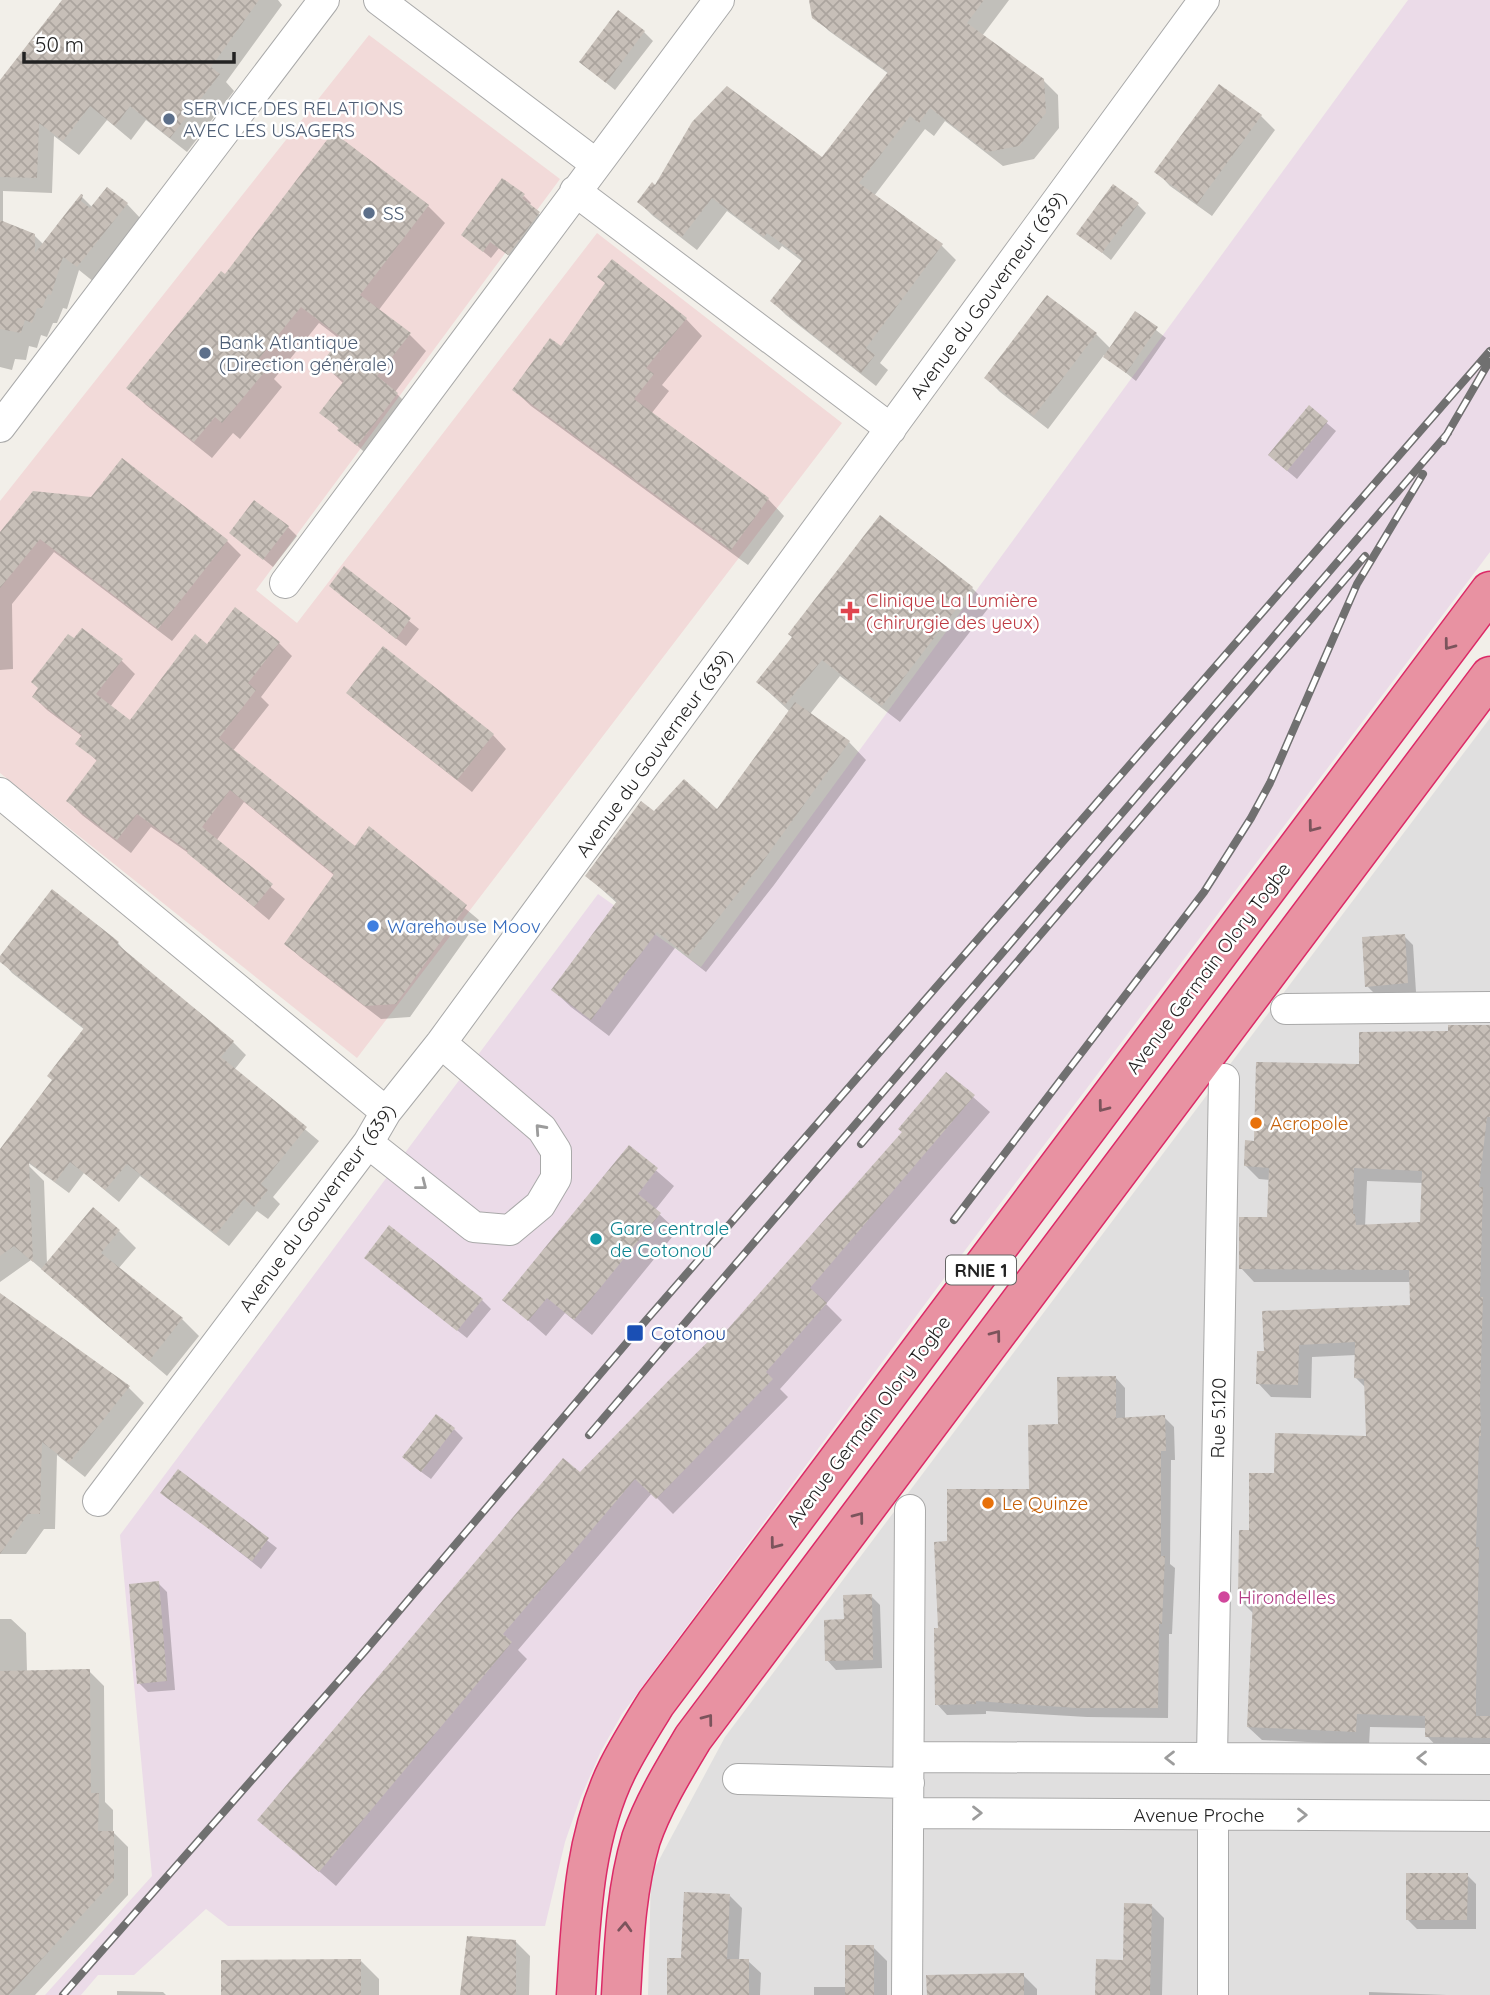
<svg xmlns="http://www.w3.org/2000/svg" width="1490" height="1995" font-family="Quicksand,sans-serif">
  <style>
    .residential { fill: #e0dfdf }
    .commercial { fill: #f2dad9 }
    .railway { fill: #ebdbe8 }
    .shadow { fill: #0003; fill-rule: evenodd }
    .building { fill: url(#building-cross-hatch); fill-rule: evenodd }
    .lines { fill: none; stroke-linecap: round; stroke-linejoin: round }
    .minor-casing { stroke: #a9a9a9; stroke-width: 32 }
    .highway-casing { stroke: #dc2a67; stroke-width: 41 }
    .minor { stroke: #fff; stroke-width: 30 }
    .highway { stroke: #e892a2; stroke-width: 38 }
    .rail-casing { stroke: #707070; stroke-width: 8 }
    .rail { stroke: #fff; stroke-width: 5; stroke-dasharray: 16; stroke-linecap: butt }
    .oneway { stroke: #7b545c }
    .oneway2 { stroke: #9c9c9c }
    .service-dot { fill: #5c6f8a; stroke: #fff; stroke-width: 2.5 }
    .health-dot { fill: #e0444e; stroke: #fff; stroke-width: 2.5 }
    .shop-dot { fill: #3f7fe0; stroke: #fff; stroke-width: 2.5 }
    .food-dot { fill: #e8710a; stroke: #fff; stroke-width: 2.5 }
    .culture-dot { fill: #0f9aa8; stroke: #fff; stroke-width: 2.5 }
    .transit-dot { fill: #1a4fb4; stroke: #fff; stroke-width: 2.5 }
    .hotel-dot { fill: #d1479c; stroke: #fff; stroke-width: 2.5 }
    .labels { text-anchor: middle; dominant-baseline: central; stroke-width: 5; stroke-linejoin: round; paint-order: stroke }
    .shield { fill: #fff; stroke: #646464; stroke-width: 2 }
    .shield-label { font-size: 18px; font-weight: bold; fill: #222 }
    .service-label { font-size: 19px; fill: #4e5e75; stroke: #fff; text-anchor: start }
    .street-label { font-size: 19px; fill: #222; stroke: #fff }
    .health-label { font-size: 19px; fill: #be3a42; stroke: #fff; text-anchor: start }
    .shop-label { font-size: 19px; fill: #366cbe; stroke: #fff; text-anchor: start }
    .food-label { font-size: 19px; fill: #c56008; stroke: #fff; text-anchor: start }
    .culture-label { font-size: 19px; fill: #0d838f; stroke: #fff; text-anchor: start }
    .transit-label { font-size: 19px; fill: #164399; stroke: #fff; text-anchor: start }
    .hotel-label { font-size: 19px; fill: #b23c85; stroke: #fff; text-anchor: start }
  </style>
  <defs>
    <pattern id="building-cross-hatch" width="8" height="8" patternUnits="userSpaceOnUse" patternTransform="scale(1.75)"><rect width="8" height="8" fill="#c7bfb8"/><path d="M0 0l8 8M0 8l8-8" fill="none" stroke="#aba49e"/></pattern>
  </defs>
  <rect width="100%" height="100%" fill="#f2efe9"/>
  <path class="residential" d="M1490 718V1995H648L651 1875 725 1737Z"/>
  <path class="commercial" d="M369 35 560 179 256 590 297 623 597 233 842 423 357 1058 0 773V501Z"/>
  <path class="railway" d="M1408 0H1490V552L951 1269 622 1714 601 1751 580 1799 565 1842 545 1926H228L206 1909 134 1975H98L81 1995H45L152 1876 120 1535 598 894 701 967Z"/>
  <path class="shadow" d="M65 0H278L282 5 226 82 234 91 187 152 146 120 131 140 107 120 79 155 54 136 52 193 3 191V223L34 235 43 244 81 196 93 208 127 204 142 220 94 282 79 270 67 309 63 308 57 323H53L47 337 41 335 37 348 29 346 26 360 15 359 12 370 0 367V83Z
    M811 0H1009L982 36 1043 80 1058 95 1059 128 1034 159 1003 166 945 121 934 136 925 129 874 196 942 246 956 260 880 363 888 370 876 386 786 315 772 301 803 262 782 246 779 250 727 211 697 250 653 216 639 202 656 188 823 160 889 74 829 31 814 17Z
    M644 32 653 41 615 90 581 62Z
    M1261 116 1275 130 1212 216 1170 186 1157 172Z
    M524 196 531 203 529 206 546 220 516 261 499 248 491 258 463 235Z
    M1137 204 1146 213 1111 260 1078 233Z
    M428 206 445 223 378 311 409 334 426 351 395 392 414 411 375 462 322 413 344 384 323 364 341 340 319 323 274 379 282 387 240 439 233 433 212 458 146 405 129 388 225 277Z
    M1136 314 1166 338 1136 381 1104 355 1048 429 1000 392 986 378 1096 334 1111 349Z
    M686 319 702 336 662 385 669 391 651 414 768 499 784 516 748 565 531 406 514 390 562 349Z
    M1309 408 1336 431 1297 479 1279 464Z
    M122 460 227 541 241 555 172 641 54 552 12 604 13 669 0 670V535L92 499Z
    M288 527 297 536 273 567 231 533Z
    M344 568 419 629 406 646 340 595Z
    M972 588 990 606 900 722 840 676 810 714 849 742 866 760 774 885 706 972 675 948 609 1036 571 1007 553 990 618 904 587 876 654 814 717 812 790 712 758 682Z
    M279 643 292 656 261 697 269 705 232 752 355 849 370 829 479 920 410 1017 381 1019 300 957 286 943 335 876 244 802 216 841 285 899 269 920 194 857 151 827 131 853 82 815 68 801 98 762 78 743 83 737 47 710 34 697 121 660 135 674 110 707 130 722 207 646Z
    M349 692 493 735 506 749 472 792 362 706Z
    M1404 936 1413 945 1416 992 1376 995 1367 986Z
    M118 943 130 957 233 1042 246 1055 234 1070 319 1141 273 1197 280 1204 268 1219 257 1211 229 1246 140 1176 119 1202 84 1173 69 1193 19 1156 54 1080 85 1030 12 973 0 959Z
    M1490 1026V1751L1440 1750 1427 1736V1728L1370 1727 1369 1745 1262 1740 1248 1727 1253 1613 1239 1599 1251 1532 1276 1474 1367 1438 1366 1388 1356 1378V1355L1312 1357 1311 1398 1271 1397 1258 1383V1353L1412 1307 1411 1282H1254L1241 1268 1268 1219 1270 1180 1259 1179 1245 1165 1256 1143 1361 1066 1450 1033ZM1367 1181 1423 1183 1422 1223 1365 1227Z
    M947 1074 990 1112 826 1304 842 1320 780 1389 788 1397 673 1514 652 1493 518 1650 527 1659 336 1886 260 1820 580 1475 726 1333 904 1133Z
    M629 1147 674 1186 655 1210 677 1231 592 1335 565 1313 546 1336 505 1300Z
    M31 1165 29 1166 44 1181 47 1264 119 1231 136 1248 118 1269 182 1319 199 1336 167 1376 31 1260 0 1282V1175Z
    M376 1266 482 1300 491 1309 467 1338Z
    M0 1295 128 1387 144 1403 85 1477 57 1455 55 1529H44L26 1554H0Z
    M1115 1377 1125 1388V1419L1164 1417 1174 1427 1175 1460H1171L1170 1564 1175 1568 1172 1634H1169L1168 1718 1087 1717 986 1711V1714L947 1715 937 1704 940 1629 949 1543 1031 1490 1060 1426Z
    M454 1429 463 1438 431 1479 413 1466Z
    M178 1472 277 1548 261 1569 162 1492Z
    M158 1583 167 1592 175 1690 148 1692 139 1683Z
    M871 1596 880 1605 882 1668 836 1670 827 1660 845 1621Z
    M0 1619H11L26 1633 27 1672 89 1671 104 1686 105 1802 113 1810V1832L128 1847V1895L35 1995H0Z
    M1467 1875 1476 1884V1929H1417L1408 1920Z
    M730 1896 742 1908 739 1960 748 1961 761 1973 760 1995H668L682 1960Z
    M1151 1905 1164 1918 1162 1995H1097L1125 1961Z
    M516 1942 530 1956 529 1995H462Z
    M873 1947 887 1961V1995H814V1987H847Z
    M361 1961 379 1979V1995H223Z
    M1023 1975 1037 1989V1995H939Z
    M117 1991 163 1992 166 1995H117Z
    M1369 1992 1447 1995H1369Z"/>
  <path class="building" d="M62 0H259L211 67 220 74 170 138 130 106 115 126 90 106 63 141 39 123 37 178 0 177V80Z
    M809 0H984L967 23 1044 79 1046 113 1019 146 987 152 930 108 919 123 910 116 859 183 943 244 866 348 875 355 861 373 770 301 803 259 767 233 764 237 712 198 682 237 637 202 652 182 655 185 692 122 727 86 822 157 888 72 812 18Z
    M618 10 645 31 606 83 579 62Z
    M1219 84 1262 115 1197 204 1154 172Z
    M333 132 429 205 360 295 411 333 377 376 398 393 357 446 337 430 339 428 319 413 344 381 321 364 341 337 301 307 257 361 267 369 222 423 215 417 194 442 126 388 221 271 225 274Z
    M502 178 525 194 522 198 540 212 508 255 490 242 483 252 461 235Z
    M1113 184 1139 203 1102 253 1076 234Z
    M107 187 128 203 77 267 63 257 51 295 48 294 42 308H37L32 323 25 320 21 333 0 329V220L35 234V253L81 194 83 195 81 201 90 208Z
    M612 259 687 318 646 368 654 374 634 399 769 498 731 550 512 390 550 338 561 346 605 283 597 277Z
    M1047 295 1097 333 1034 416 984 378Z
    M1135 311 1158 327 1126 373 1103 357Z
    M1309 405 1328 421 1287 471 1268 455Z
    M122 458 228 540 158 629 40 539 0 588V532L33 491 91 497Z
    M254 500 289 526 263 560 229 533Z
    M880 515 973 587 882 706 822 660 785 705 756 682 792 637 788 634Z
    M344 566 411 618 396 639 329 586Z
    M235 607 280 642 248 683 256 690 219 738 355 846 369 826 467 905 396 1004 365 1006 284 944 334 874 230 790 202 827 273 884 254 907 187 853 188 851 137 814 117 840 66 801 97 760 75 744 82 735 32 697 38 688 31 682 68 634 74 638 82 628 123 659 96 694 130 720 195 634 207 644Z
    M383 646 494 734 457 780 346 693Z
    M795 702 850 741 758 868 688 956 657 932 591 1020 551 990 617 901 585 876 641 801 654 811 684 779 717 809Z
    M52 889 119 942 117 944 234 1041 221 1057 307 1127 261 1184 268 1190 254 1207 244 1199 216 1234 127 1164 105 1190 70 1162 55 1182 29 1162 33 1262 14 1246 0 1256V1149L52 1080 47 1076 84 1028 0 962V956Z
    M1405 934 1408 983 1365 987 1362 937Z
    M1448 1025H1490V1117H1487L1479 1187H1483L1480 1297H1483L1480 1394 1481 1436H1479L1476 1547H1479L1476 1692V1716H1490V1738L1425 1737V1716L1357 1714 1356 1732 1247 1727 1253 1600H1238L1239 1530H1249V1473H1274L1275 1433 1366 1436 1364 1379 1354 1378 1355 1342 1299 1345 1298 1385 1256 1384 1257 1351H1264L1262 1311 1410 1305 1409 1270 1239 1269V1217H1267L1269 1168 1244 1166 1245 1140 1254 1141 1256 1062 1359 1064V1032L1448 1031ZM1354 1168 1422 1171 1420 1222 1356 1225 1355 1214H1353Z
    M946 1072 975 1095 810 1288 827 1303 766 1372 773 1379 656 1499 635 1479 503 1634 512 1642 319 1872 257 1820 563 1458 580 1472 670 1379 723 1327 726 1331 902 1132 898 1129Z
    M629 1145 658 1168 638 1194 661 1213 574 1320 547 1298 528 1321 502 1300Z
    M93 1207 120 1230 101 1253 183 1318 149 1361 41 1269Z
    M389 1225 483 1299 457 1331 364 1258Z
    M0 1293 130 1386 69 1463 42 1442 40 1514H28L0 1554Z
    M1116 1376V1418L1165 1415 1166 1451H1161V1556H1165L1162 1624H1159L1158 1708H1076L976 1701V1704L935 1705 934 1628H938L934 1542 947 1541V1489H1029L1028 1425 1058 1424 1057 1377Z
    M436 1414 455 1428 421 1472 402 1457Z
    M178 1469 269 1538 252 1561 160 1493Z
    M159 1581 167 1681 137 1684 129 1584Z
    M872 1594 873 1660 825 1661 824 1620 844 1619 843 1595Z
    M90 1669 91 1793H99L98 1831H114V1880L9 1995H0V1671Z
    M1406 1873H1468L1467 1920H1406Z
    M684 1892 730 1894 727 1959H749V1995H667V1958H681Z
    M1124 1903 1152 1904 1150 1995H1095L1096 1959 1123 1960Z
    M467 1936 516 1940V1995H460Z
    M845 1945H874V1995H845Z
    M361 1959V1995H221V1960Z
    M1024 1973V1995H927L926 1975Z"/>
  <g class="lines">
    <defs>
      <path id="minor" d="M379 0 596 164
        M575 191 891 429
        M0 427 324 0
        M285 583 719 0
        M0 793 386 1112
        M1286 1009 1490 1007
        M368 1143 474 1227 510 1230 540 1205 556 1178V1151L542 1129 441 1043
        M98 1501 368 1143 386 1112 441 1043 1204 0
        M909 1757 1490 1759
        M1212 1758 1224 1079
        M738 1779 909 1783
        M909 1813 1490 1816
        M1213 1815V1995
        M907 1995 910 1510"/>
      <path id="highway" d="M576 1995C581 1919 583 1838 618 1768 629 1746 643 1724 656 1703L1490 591
        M621 1995C624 1943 626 1890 641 1839 653 1804 674 1770 693 1738L1490 676"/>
    </defs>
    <use href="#minor" class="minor-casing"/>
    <use href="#highway" class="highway-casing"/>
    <use href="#minor" class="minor"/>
    <use href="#highway" class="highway"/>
    <defs>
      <path id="rail" d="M1443 441 1489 362
        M861 1144 1365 556
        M954 1220 1204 892 1251 818 1270 783 1357 584 1423 474
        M589 1435 1448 433
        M63 1995 365 1651 635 1333 1490 351"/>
    </defs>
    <use href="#rail" class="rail-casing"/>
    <use href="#rail" class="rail"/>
  </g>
  <defs><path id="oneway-chevron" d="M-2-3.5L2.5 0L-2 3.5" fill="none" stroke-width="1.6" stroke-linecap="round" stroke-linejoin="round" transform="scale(1.75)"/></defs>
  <g class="oneway">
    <use href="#oneway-chevron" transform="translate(1449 645) rotate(127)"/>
    <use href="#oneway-chevron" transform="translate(1313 827) rotate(127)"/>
    <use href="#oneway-chevron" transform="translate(1103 1107) rotate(127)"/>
    <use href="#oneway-chevron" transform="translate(996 1335) rotate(-53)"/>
    <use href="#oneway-chevron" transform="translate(859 1517) rotate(-53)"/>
    <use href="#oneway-chevron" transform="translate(775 1544) rotate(127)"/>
    <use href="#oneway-chevron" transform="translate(708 1719) rotate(-53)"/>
    <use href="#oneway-chevron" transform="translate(625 1927) rotate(-87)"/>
  </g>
  <g class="oneway2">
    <use href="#oneway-chevron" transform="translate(540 1129) rotate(-132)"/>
    <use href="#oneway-chevron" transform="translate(422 1185) rotate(38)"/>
    <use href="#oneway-chevron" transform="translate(1170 1758) rotate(-180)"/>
    <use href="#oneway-chevron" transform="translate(1422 1758) rotate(-180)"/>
    <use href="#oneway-chevron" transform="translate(977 1813)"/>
    <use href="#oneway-chevron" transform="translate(1302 1815)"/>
  </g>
  <g class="service-dot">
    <circle cx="169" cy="119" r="7"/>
    <circle cx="369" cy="213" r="7"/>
    <circle cx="205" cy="353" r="7"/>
  </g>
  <path class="health-dot" d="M846.5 600.5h7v7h7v7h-7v7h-7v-7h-7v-7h7z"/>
  <circle class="shop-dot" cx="373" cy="926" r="7"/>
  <g class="food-dot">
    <circle cx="1256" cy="1123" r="7"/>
    <circle cx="988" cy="1503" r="7"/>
  </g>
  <circle class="culture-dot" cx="596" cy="1239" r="7"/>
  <rect class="transit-dot" x="626" y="1324" width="18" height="18" rx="3.5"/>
  <circle class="hotel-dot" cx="1224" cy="1597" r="7"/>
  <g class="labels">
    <rect class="shield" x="946" y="1255.5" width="70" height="29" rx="5"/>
    <g class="shield-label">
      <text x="981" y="1270">RNIE 1</text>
    </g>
    <g class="service-label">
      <text x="183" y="108">SERVICE DES RELATIONS<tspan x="183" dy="22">AVEC LES USAGERS</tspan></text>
      <text x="383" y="213">SS</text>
      <text x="219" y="342">Bank Atlantique<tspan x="219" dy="22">(Direction générale)</tspan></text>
    </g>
    <g class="street-label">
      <text transform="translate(988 295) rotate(-54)">Avenue du Gouverneur (639)</text>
      <text transform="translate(654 753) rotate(-54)">Avenue du Gouverneur (639)</text>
      <text transform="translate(1208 968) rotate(-53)">Avenue Germain Olory Togbe</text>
      <text transform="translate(317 1208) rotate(-54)">Avenue du Gouverneur (639)</text>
      <text transform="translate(1218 1418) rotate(-89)">Rue 5.120</text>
      <text transform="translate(868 1421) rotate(-53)">Avenue Germain Olory Togbe</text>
      <text x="1199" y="1815">Avenue Proche</text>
    </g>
    <g class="health-label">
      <text x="866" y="600">Clinique La Lumière<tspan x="866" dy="22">(chirurgie des yeux)</tspan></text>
    </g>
    <g class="shop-label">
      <text x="387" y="926">Warehouse Moov</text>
    </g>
    <g class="food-label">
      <text x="1270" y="1123">Acropole</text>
      <text x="1002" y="1503">Le Quinze</text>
    </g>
    <g class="culture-label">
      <text x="610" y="1228">Gare centrale<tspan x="610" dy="22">de Cotonou</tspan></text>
    </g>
    <g class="transit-label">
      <text x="651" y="1333">Cotonou</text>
    </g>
    <g class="hotel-label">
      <text x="1238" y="1597">Hirondelles</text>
    </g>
  </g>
  <path d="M24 52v10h210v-10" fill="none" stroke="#222222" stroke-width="3.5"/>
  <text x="35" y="52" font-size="21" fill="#222222" stroke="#ffffff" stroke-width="5" paint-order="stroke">50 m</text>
</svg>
